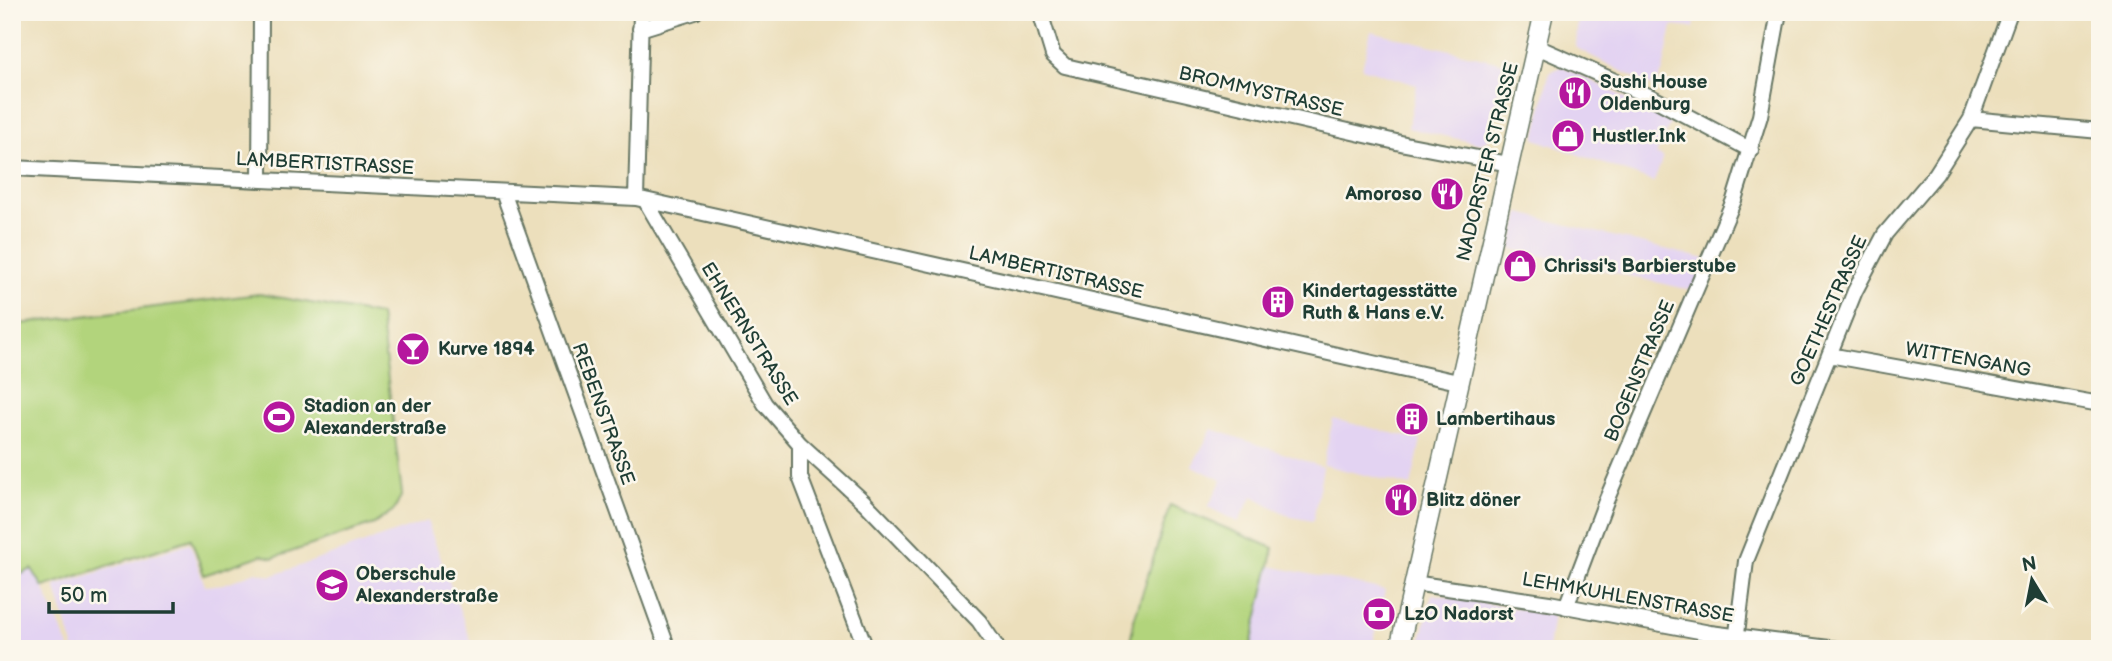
<svg xmlns="http://www.w3.org/2000/svg" width="2112" height="661" font-family="'Balsamiq Sans',sans-serif">
  <style>
    .built { fill: #e3d3f2 }
    .green { fill: #b2d47c; stroke: #688858; stroke-width: 2 }
    .lines { fill: none; stroke-linecap: round; stroke-linejoin: round }
    .minor-casing { stroke: #677664; stroke-width: 18 }
    .tertiary-casing { stroke: #677664; stroke-width: 21 }
    .minor { stroke: #fff; stroke-width: 14 }
    .tertiary { stroke: #fff; stroke-width: 18 }
    .labels { text-anchor: middle; dominant-baseline: central; stroke-width: 5; stroke-linejoin: round; paint-order: stroke }
    .poi-label { font-size: 19px; font-weight: bold; fill: #1f3d34; stroke: #fbf7ec; text-anchor: start }
    .street-label { font-size: 19px; fill: #1f3d34; stroke: #fbf7ec }
  </style>
  <rect width="100%" height="100%" fill="#fbf7ec"/>
  <filter id="ink" filterUnits="userSpaceOnUse"><feTurbulence type="fractalNoise" baseFrequency=".0143" numOctaves="2"/><feDisplacementMap in="SourceGraphic" scale="14" xChannelSelector="R" yChannelSelector="G"/><feConvolveMatrix kernelMatrix="1 2 1 2 8 2 1 2 1" color-interpolation-filters="sRGB"/></filter>
  <filter id="wash" filterUnits="userSpaceOnUse"><feTurbulence type="fractalNoise" baseFrequency=".00686" numOctaves="4" result="noise"/><feDisplacementMap in="SourceGraphic" scale="28" xChannelSelector="R" yChannelSelector="G"/><feGaussianBlur stdDeviation="1.57" result="paint"/><feColorMatrix in="noise" values="0 0 0 0 0 0 0 0 0 0 0 0 0 0 0 0 0 1.4 0 .05"/><feComposite in="paint" operator="in"/></filter>
  <g filter="url(#wash)">
    <rect width="100%" height="100%" fill="#ecdfbc"/>
    <path class="built" d="M1578 12H1696L1694 28 1672 26 1663 70 1655 88 1576 48Z
      M1371 31 1504 63 1489 139 1481 144 1408 128 1417 85 1362 68Z
      M1562 66 1671 121 1656 154 1663 157 1654 182 1535 139 1549 73Z
      M1520 213 1709 260 1695 291 1511 249Z
      M1333 419 1421 440 1411 486 1323 465Z
      M1212 429 1323 467 1313 521 1291 517 1253 496 1238 522 1208 507 1222 480 1192 466Z
      M427 521 474 649H74L55 586 190 543 205 586 224 584 256 572 271 576Z
      M1270 566 1385 590 1372 649H1250Z
      M32 569 43 587 70 649H12V571L16 576Z
      M1432 594 1553 615 1548 649H1419Z"/>
    <path class="green" d="M259 294 380 315 402 494 395 509 374 524 273 558 262 555 204 575 191 539 43 587 32 569 15 577 12 571V325Z
      M1170 505 1274 548 1250 649H1129L1134 620Z"/>
  </g>
  <g filter="url(#ink)">
    <g class="lines">
      <defs>
        <path id="minor" d="M1040 12 1053 55 1065 66 1405 144 1509 164
          M640 29 695 12
          M1537 47 1651 97 1751 150
          M1971 119 2100 131
          M12 168 636 198 1458 382
          M260 180 261 12
          M503 192 668 649
          M636 198 641 12
          M645 200 765 404 800 444 864 502 979 621 998 649
          M1829 355 2100 404
          M800 444V477L866 649
          M1413 583 1549 603 1710 633 1837 649
          M1566 607 1606 501 1734 200 1760 116 1779 12
          M1735 649 1746 561 1855 291 1885 234 1936 174 1971 119 2010 12"/>
        <path id="tertiary" d="M1399 649 1544 12"/>
      </defs>
      <use href="#minor" class="minor-casing"/>
      <use href="#tertiary" class="tertiary-casing"/>
      <use href="#minor" class="minor"/>
      <use href="#tertiary" class="tertiary"/>
    </g>
  </g>
  <defs>
    <symbol id="restaurant-disc" viewBox="-11 -11 22 22"><circle r="9.5" fill="#b5179e" stroke="#fbf7ec"/><path d="M-5-6h1v4h1v-4h1v4h1v-4h1v5L-1.5 .5V6h-2V.5L-5-1ZM5-6V6H3V1.5H1.5Q1.5-4 5-6Z" fill="#fff"/></symbol>
    <symbol id="shop-disc" viewBox="-11 -11 22 22"><circle r="9.5" fill="#b5179e" stroke="#fbf7ec"/><path d="M-5-2.5h2.3a2.7 3.5 0 0 1 5.4 0H5L5.5 6h-11ZM-1.5-2.5h3a1.5 2.3 0 0 0-3 0Z" fill="#fff"/></symbol>
    <symbol id="building-disc" viewBox="-11 -11 22 22"><circle r="9.5" fill="#b5179e" stroke="#fbf7ec"/><path d="M-4-6H4V6H1V3H-1V6H-4ZM-2.5-4.3h1.7v1.8h-1.7ZM.8-4.3h1.7v1.8H.8ZM-2.5-1h1.7V.8h-1.7ZM.8-1h1.7V.8H.8Z" fill="#fff"/></symbol>
    <symbol id="bar-disc" viewBox="-11 -11 22 22"><circle r="9.5" fill="#b5179e" stroke="#fbf7ec"/><path d="M-6-5H6L.8 .8V4.5H3.5V6h-7V4.5H-.8V.8Z" fill="#fff"/></symbol>
    <symbol id="stadium-disc" viewBox="-11 -11 22 22"><circle r="9.5" fill="#b5179e" stroke="#fbf7ec"/><path d="M0-5a6.5 5 0 1 0 0 10a6.5 5 0 1 0 0-10ZM-3.5-1.8h7v3.6h-7Z" fill="#fff"/></symbol>
    <symbol id="school-disc" viewBox="-11 -11 22 22"><circle r="9.5" fill="#b5179e" stroke="#fbf7ec"/><path d="M0-5L7-2L0 1L-7-2ZM-4 1L0 2.5L4 1V4Q0 6-4 4Z" fill="#fff"/></symbol>
    <symbol id="bank-disc" viewBox="-11 -11 22 22"><circle r="9.5" fill="#b5179e" stroke="#fbf7ec"/><path d="M-6-4H6V4H-6ZM0-2.3a2.3 2.3 0 1 0 0 4.6a2.3 2.3 0 1 0 0-4.6Z" fill="#fff"/></symbol>
  </defs>
  <g fill-rule="evenodd">
    <use href="#restaurant-disc" x="1556" y="74" width="38" height="38"/>
    <use href="#shop-disc" x="1549" y="117" width="38" height="38"/>
    <use href="#restaurant-disc" x="1428" y="175" width="38" height="38"/>
    <use href="#shop-disc" x="1501" y="247" width="38" height="38"/>
    <use href="#building-disc" x="1259" y="283" width="38" height="38"/>
    <use href="#bar-disc" x="394" y="330" width="38" height="38"/>
    <use href="#stadium-disc" x="260" y="398" width="38" height="38"/>
    <use href="#building-disc" x="1393" y="400" width="38" height="38"/>
    <use href="#restaurant-disc" x="1382" y="481" width="38" height="38"/>
    <use href="#school-disc" x="313" y="566" width="38" height="38"/>
    <use href="#bank-disc" x="1360" y="595" width="38" height="38"/>
  </g>
  <g class="labels">
    <g class="poi-label">
      <text x="1600" y="82">Sushi House<tspan x="1600" dy="22">Oldenburg</tspan></text>
      <text x="1592" y="136">Hustler.Ink</text>
      <text x="1422" y="194" text-anchor="end">Amoroso</text>
      <text x="1544" y="266">Chrissi's Barbierstube</text>
      <text x="1302" y="291">Kindertagesstätte<tspan x="1302" dy="22">Ruth &amp; Hans e.V.</tspan></text>
      <text x="438" y="349">Kurve 1894</text>
      <text x="304" y="406">Stadion an der<tspan x="304" dy="22">Alexanderstraße</tspan></text>
      <text x="1436" y="419">Lambertihaus</text>
      <text x="1426" y="500">Blitz döner</text>
      <text x="356" y="574">Oberschule<tspan x="356" dy="22">Alexanderstraße</tspan></text>
      <text x="1404" y="614">LzO Nadorst</text>
    </g>
    <g class="street-label">
      <text transform="translate(1261 92) rotate(13)">BROMMYSTRASSE</text>
      <text transform="translate(1488 162) rotate(-76)">NADORSTER STRASSE</text>
      <text transform="translate(325 164) rotate(3)">LAMBERTISTRASSE</text>
      <text transform="translate(1056 273) rotate(13)">LAMBERTISTRASSE</text>
      <text transform="translate(1829 311) rotate(-66)">GOETHESTRASSE</text>
      <text transform="translate(749 334) rotate(58)">EHNERNSTRASSE</text>
      <text transform="translate(1968 360) rotate(10)">WITTENGANG</text>
      <text transform="translate(1640 371) rotate(-67)">BOGENSTRASSE</text>
      <text transform="translate(603 414) rotate(70)">REBENSTRASSE</text>
      <text transform="translate(1628 598) rotate(10)">LEHMKUHLENSTRASSE</text>
    </g>
  </g>
  <rect width="2112" height="661" fill="none" stroke="#fbf7ec" stroke-width="42"/>
  <g transform="translate(2032 580) rotate(350)" stroke="#fbf7ec" stroke-width="5" paint-order="stroke">
  <path d="M0-5L12 26L0 18L-12 26Z" fill="#1f3d34"/>
  <text y="-10" font-size="19" font-weight="bold" text-anchor="middle" fill="#1f3d34">N</text>
  </g>
  <path d="M49 602v10h124v-10" fill="none" stroke="#1f3d34" stroke-width="3.5"/>
  <text x="60" y="602" font-size="21" fill="#1f3d34" stroke="#fbf7ec" stroke-width="5" paint-order="stroke">50 m</text>
</svg>
